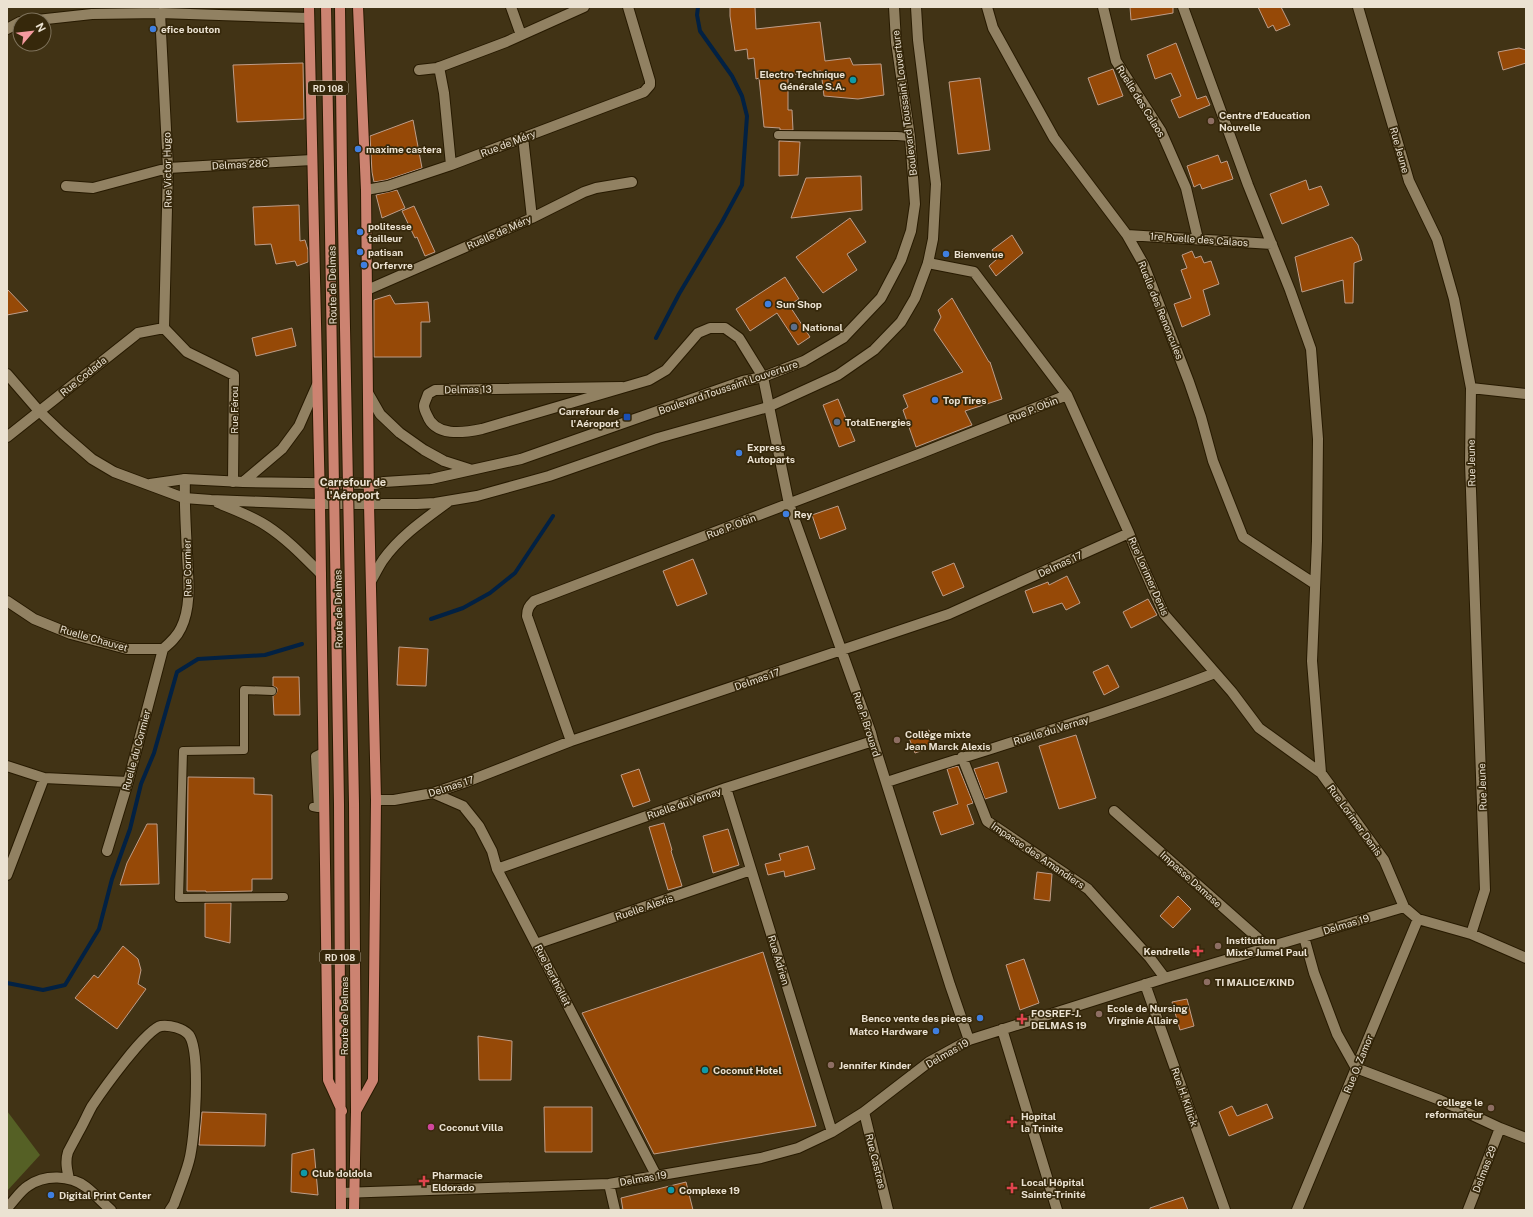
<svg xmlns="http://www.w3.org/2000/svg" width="1533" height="1217" font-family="'Public Sans',sans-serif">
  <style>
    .green { fill: #556025 }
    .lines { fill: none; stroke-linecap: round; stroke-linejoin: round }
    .stream { stroke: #022143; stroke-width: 4 }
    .building { fill: #964907; stroke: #be9d89 }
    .lane-casing { stroke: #271a00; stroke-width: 10 }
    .street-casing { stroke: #271a00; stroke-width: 12 }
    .secondary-casing { stroke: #271a00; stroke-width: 12 }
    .primary-casing { stroke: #271a00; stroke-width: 12 }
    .lane { stroke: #918162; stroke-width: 8 }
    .street { stroke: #918162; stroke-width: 10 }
    .secondary { stroke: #918162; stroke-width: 10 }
    .primary { stroke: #cc8371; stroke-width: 10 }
    .primary-bridge-casing { stroke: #271a00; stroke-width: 12; stroke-linecap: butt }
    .primary-bridge { stroke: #cc8371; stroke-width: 10 }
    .shop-dot { fill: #3f7fe0; stroke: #36280b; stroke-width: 1.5 }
    .culture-dot { fill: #0f9aa8; stroke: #36280b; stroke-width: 1.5 }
    .education-dot { fill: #8d6e63; stroke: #36280b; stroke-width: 1.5 }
    .service-dot { fill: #5c6f8a; stroke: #36280b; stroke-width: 1.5 }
    .transit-dot { fill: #1a4fb4; stroke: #36280b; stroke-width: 1.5 }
    .health-dot { fill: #e0444e; stroke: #36280b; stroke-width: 1.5 }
    .hotel-dot { fill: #d1479c; stroke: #36280b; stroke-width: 1.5 }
    .labels { text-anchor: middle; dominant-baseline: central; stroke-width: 3.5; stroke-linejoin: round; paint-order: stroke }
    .shield { fill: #36280b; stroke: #b5aa96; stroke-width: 1 }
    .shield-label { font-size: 9px; font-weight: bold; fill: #ebe2d2 }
    .poi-label { font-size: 10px; font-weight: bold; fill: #ebe2d2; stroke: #36280b; text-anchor: start }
    .street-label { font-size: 10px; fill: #ebe2d2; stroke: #36280b }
    .neighbourhood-label { font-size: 11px; font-weight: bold; fill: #ebe2d2; stroke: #36280b }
  </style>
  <rect width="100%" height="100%" fill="#413315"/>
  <path class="green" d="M7 1111 40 1155 7 1191Z"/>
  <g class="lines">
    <path class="stream" d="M656 338 679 294 722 222 742 185 747 116 742 96 732 76 700 31 697 15 698 7
      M431 619 463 608 490 593 515 573 553 516
      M7 983 43 990 65 985 99 929 112 879 130 829 141 784 154 753 177 672 198 659 265 655 302 644"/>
  </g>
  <path class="building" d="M730 7H755L756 29 820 22 825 61 850 58 853 65 881 64 884 95 858 99 824 96 821 71 788 75V110H792L793 130H780V128L764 127 759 78 756 79 754 58 748 59 747 49 735 51 730 16Z
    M1130 7H1173V13L1131 20Z
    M1258 7H1281L1290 25 1276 31 1273 25 1268 28Z
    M1176 43 1197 99 1206 96 1210 105 1179 118 1171 100 1181 96 1171 73 1155 79 1147 55Z
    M1519 48 1526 50V63L1503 70 1498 52Z
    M303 63 304 119 237 122 233 65Z
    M1113 69 1123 96 1098 105 1088 78Z
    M980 78 990 150 958 154 949 82Z
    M413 120 422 168 386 180 374 182 372 172 370 136Z
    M779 141 800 142 798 175 779 176Z
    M1218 155 1221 163 1227 161 1233 179 1202 189 1200 184 1194 187 1187 166Z
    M861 176 862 210 791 218 806 178Z
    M1306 180 1309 190 1321 186 1329 205 1282 224 1270 194Z
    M397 190 405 208 382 218 376 195Z
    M299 205 300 241 305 240 308 250V262L297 266 295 261 276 264 271 244 255 245 253 207Z
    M414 206 435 252 425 256 417 237 415 238 402 211Z
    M850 218 866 242 847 254 857 270 823 293 796 257Z
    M1012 235 1023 253 996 276 989 266 997 259 992 250Z
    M1352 237 1358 245 1362 260 1354 263 1353 303H1345L1343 280 1302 292 1295 257Z
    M1192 251 1195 258 1201 256 1204 263 1211 261 1219 284 1203 290 1210 315 1182 327 1174 304 1191 298 1181 270 1187 268 1182 255Z
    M785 277 799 299 789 305 810 337 798 345 777 313 750 331 736 309Z
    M7 289 28 311 7 315Z
    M390 295 395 304 428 302 430 322H421V357H374V300Z
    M952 298 989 362H990L1002 399 965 411 972 425 916 447 903 410 908 407 903 395 963 372 934 330 941 317 938 310Z
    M292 328 296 346 256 356 252 338Z
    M838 399 855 441 839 447 823 405Z
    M838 506 846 529 820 539 812 515Z
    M693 559 707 594 677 606 663 571Z
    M954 563 964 587 943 596 932 572Z
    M1067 576 1080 603 1066 610 1062 603 1033 613 1025 591 1048 582 1049 585Z
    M1148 599 1157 615 1131 628 1123 612Z
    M399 647 428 649 426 686 397 685Z
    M1108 665 1119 687 1104 695 1093 672Z
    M273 677H299L300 715H274L273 696 276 694 277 691V688L273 686Z
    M929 730 935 746 915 753 909 738Z
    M1076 735 1096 798 1059 809 1039 746Z
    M998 762 1007 792 985 799 974 769Z
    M958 766 973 803 967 805 974 824 941 835 933 812 958 804 947 769Z
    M639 769 650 801 633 807 621 775Z
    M188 777 254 778V794L272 795V879H252V891L206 892V891H187Z
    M664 823 672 850 671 851 682 886 668 890 649 827Z
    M147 824H157L159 884 120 885 127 863Z
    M728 829 739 865 713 873 703 836Z
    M808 846 815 869 785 877 784 871 768 875 765 864 781 860 779 854Z
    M1037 872 1052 874 1050 901 1034 899Z
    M1178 896 1191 909 1173 928 1160 916Z
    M205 903H231L230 943 205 937Z
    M123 946 138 959 141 970 138 984 146 989 117 1029 75 998 94 975 98 978Z
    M763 952 816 1126 654 1154 582 1013Z
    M1024 959 1039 1003 1020 1010 1006 965Z
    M1187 999 1194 1026 1180 1030 1172 1002Z
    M478 1036 512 1041 511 1080H479Z
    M1267 1104 1273 1118 1229 1136 1219 1112 1232 1106 1237 1116Z
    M544 1107H592V1152H545Z
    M202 1112 266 1114 265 1146 199 1145Z
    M314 1149 318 1195 291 1192 292 1154Z
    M686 1182 693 1210H623L621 1198Z
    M1183 1197 1188 1210H1150V1208Z"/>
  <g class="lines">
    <defs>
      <path id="lane" d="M778 135 897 136 910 137
        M272 691 244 690V750L183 751 179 898 284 897
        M313 807 318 808 315 756 323 752"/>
      <path id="street" d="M511 7 521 35
        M987 7 993 28 1054 138 1127 235 1144 265 1189 382 1201 417 1213 461 1243 537 1315 584
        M1103 7 1116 61 1161 131 1186 188 1198 239
        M1183 7 1248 185 1290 290 1311 349 1318 439 1317 541 1312 661 1321 773
        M1358 7 1409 181 1437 239 1454 299 1471 388 1470 462 1485 890 1471 934
        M160 13 168 168 164 328
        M37 20 92 14 160 13 309 18
        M7 29 20 22
        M439 67 444 93 451 165
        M419 70 437 68 506 42 584 7
        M523 137 532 218
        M66 186 93 188 168 168 312 160
        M366 190 388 186 451 165 644 92 650 85V81L628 7
        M1127 235 1272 244
        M928 263 974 272 1067 395 1129 533 1136 551 1164 614 1232 692 1259 728 1321 773 1384 860 1404 907 1418 919 1471 934 1526 958
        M367 290 532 218 584 192 596 188 632 182
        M164 328 187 352 234 375 233 482
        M622 387 435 390 428 394C427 398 424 403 424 406 424 409 426 413 427 415 435 437 463 433 482 429L649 380 666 370 698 333 710 328H725L739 338 763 377 789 504 871 733 873 741 950 985 969 1040
        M1471 388 1526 394
        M7 437 138 333 164 328
        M7 601 34 619 71 634 127 649H163
        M163 649C170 643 177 637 181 628 192 606 188 577 187 553 186 528 184 503 185 479
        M571 741 527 616C527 609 529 606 534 601L919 454 1067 395
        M962 757 987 821 1088 889 1150 958 1165 978
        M7 766 44 778 128 782
        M887 782C996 746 1107 715 1215 673
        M726 788 832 1132
        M433 793 463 806 479 826 492 851 497 869 656 1175
        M376 800H394L433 793 466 782 571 741 949 614 1129 533
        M1114 811 1268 947
        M107 851 128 782 163 649
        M497 869 726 788 873 741
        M7 875 44 778
        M1304 937 1314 973 1337 1034 1356 1068 1440 1100 1500 1128 1526 1138
        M536 944 751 870
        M1145 984 1225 1210
        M1002 1029 1057 1210
        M864 1112 888 1210
        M69 1179C67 1170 65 1161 68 1152 71 1146 75 1139 78 1133 83 1125 87 1115 92 1106 102 1091 146 1029 161 1026 170 1025 183 1028 189 1035 201 1052 195 1140 189 1161 185 1176 179 1190 174 1204L170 1210
        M609 1184 615 1210
        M341 1193 609 1184 761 1158 798 1148 832 1132 864 1112 929 1062 969 1040 1165 978 1404 907
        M7 1208C14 1201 20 1191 28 1186 45 1174 70 1175 86 1187 95 1194 103 1203 111 1210
        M1297 1210 1418 919
        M1468 1210 1500 1128"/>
      <path id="secondary" d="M7 374 39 411 62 433 92 459 114 472 184 498 211 500 317 504H417L435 503 477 496 549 476 658 438 768 407 838 375 874 350 901 322 915 298 928 263 933 239 936 184 918 40 916 7
        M368 393 380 414 400 433 424 450 444 461 469 469
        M243 482 282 449 299 426 317 385
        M150 484 185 479 243 482 375 484 384 482 431 479 521 459 743 381 763 377 804 361 843 338 881 298 901 260 911 231 915 204 910 137 896 42 894 7
        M218 503C235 510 252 516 267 526 287 539 304 557 321 574
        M371 581C375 574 379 566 383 560 400 536 425 519 448 502"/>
      <path id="primary" d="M309 7 320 504 328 1080 342 1111
        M326 7 329 169
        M340 7 342 169
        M354 803 356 1111 354 1210
        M339 804 341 1210
        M356 1111 373 1080 376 800 369 504 366 190 358 7"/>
    </defs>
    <use href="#lane" class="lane-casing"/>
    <use href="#street" class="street-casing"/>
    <use href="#secondary" class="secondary-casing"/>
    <use href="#primary" class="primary-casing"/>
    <use href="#lane" class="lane"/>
    <use href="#street" class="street"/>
    <use href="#secondary" class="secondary"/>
    <use href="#primary" class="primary"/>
    <defs>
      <path id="primary-bridge" d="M329 169 339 804
        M342 169 354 803"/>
    </defs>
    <use href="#primary-bridge" class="primary-bridge-casing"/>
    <use href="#primary-bridge" class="primary-bridge"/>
  </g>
  <g class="shop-dot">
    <circle cx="153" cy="29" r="4"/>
    <circle cx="358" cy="149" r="4"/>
    <circle cx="360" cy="232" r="4"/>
    <circle cx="360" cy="252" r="4"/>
    <circle cx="946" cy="254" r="4"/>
    <circle cx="364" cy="265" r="4"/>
    <circle cx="768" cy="304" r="4"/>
    <circle cx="935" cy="400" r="4"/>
    <circle cx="739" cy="453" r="4"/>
    <circle cx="786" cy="514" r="4"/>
    <circle cx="980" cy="1018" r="4"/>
    <circle cx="936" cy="1031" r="4"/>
    <circle cx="51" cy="1195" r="4"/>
  </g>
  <g class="culture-dot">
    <circle cx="853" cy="80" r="4"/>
    <circle cx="705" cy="1070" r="4"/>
    <circle cx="304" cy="1173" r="4"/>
    <circle cx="671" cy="1190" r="4"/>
  </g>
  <g class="education-dot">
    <circle cx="1211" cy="121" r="4"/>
    <circle cx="897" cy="740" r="4"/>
    <circle cx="1218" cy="946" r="4"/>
    <circle cx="1207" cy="982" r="4"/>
    <circle cx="1099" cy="1014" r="4"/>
    <circle cx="831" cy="1065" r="4"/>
    <circle cx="1491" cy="1108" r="4"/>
  </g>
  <g class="service-dot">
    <circle cx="794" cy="327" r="4"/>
    <circle cx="837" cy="422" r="4"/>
  </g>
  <rect class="transit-dot" x="623" y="413" width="8" height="8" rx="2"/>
  <g class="health-dot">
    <path d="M1196 945h4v4h4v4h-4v4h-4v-4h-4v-4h4z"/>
    <path d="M1020 1013h4v4h4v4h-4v4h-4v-4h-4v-4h4z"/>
    <path d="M1010 1116h4v4h4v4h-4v4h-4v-4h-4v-4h4z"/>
    <path d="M422 1175h4v4h4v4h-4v4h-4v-4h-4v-4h4z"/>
    <path d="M1010 1182h4v4h4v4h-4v4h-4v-4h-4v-4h4z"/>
  </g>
  <circle class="hotel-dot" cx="431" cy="1127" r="4"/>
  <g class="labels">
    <g class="shield">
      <rect x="308" y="81" width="40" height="14" rx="3"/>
      <rect x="320" y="950" width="40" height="14" rx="3"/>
    </g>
    <g class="shield-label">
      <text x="328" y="88">RD 108</text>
      <text x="340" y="957">RD 108</text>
    </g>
    <g class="poi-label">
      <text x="161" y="29">efice bouton</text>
      <text x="845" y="74" text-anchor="end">Electro Technique<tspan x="845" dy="12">Générale S.A.</tspan></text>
      <text x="1219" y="115">Centre d'Education<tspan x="1219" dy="12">Nouvelle</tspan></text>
      <text x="366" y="149">maxime castera</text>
      <text x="368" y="226">politesse<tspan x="368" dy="12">tailleur</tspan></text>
      <text x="368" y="252">patisan</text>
      <text x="954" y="254">Bienvenue</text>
      <text x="372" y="265">Orfervre</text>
      <text x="776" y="304">Sun Shop</text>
      <text x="802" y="327">National</text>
      <text x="943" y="400">Top Tires</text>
      <text x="619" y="411" text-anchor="end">Carrefour de<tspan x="619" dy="12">l'Aéroport</tspan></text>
      <text x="845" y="422">TotalEnergies</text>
      <text x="747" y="447">Express<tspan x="747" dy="12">Autoparts</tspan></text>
      <text x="794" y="514">Rey</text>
      <text x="905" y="734">Collège mixte<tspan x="905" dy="12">Jean Marck Alexis</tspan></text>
      <text x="1226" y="940">Institution<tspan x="1226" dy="12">Mixte Jumel Paul</tspan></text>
      <text x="1190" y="951" text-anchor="end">Kendrelle</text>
      <text x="1215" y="982">TI MALICE/KIND</text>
      <text x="1107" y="1008">Ecole de Nursing<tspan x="1107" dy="12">Virginie Allaire</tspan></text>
      <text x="1031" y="1013">FOSREF-J.<tspan x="1031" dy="12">DELMAS 19</tspan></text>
      <text x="972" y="1018" text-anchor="end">Benco vente des pieces</text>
      <text x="928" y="1031" text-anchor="end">Matco Hardware</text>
      <text x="839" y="1065">Jennifer Kinder</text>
      <text x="713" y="1070">Coconut Hotel</text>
      <text x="1483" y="1102" text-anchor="end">college le<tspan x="1483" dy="12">reformateur</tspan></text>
      <text x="1021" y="1116">Hopital<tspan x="1021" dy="12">la Trinite</tspan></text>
      <text x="439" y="1127">Coconut Villa</text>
      <text x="312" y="1173">Club doldola</text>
      <text x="432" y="1175">Pharmacie<tspan x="432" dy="12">Eldorado</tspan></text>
      <text x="1021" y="1182">Local Hôpital<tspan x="1021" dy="12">Sainte-Trinité</tspan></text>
      <text x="679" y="1190">Complexe 19</text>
      <text x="59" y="1195">Digital Print Center</text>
    </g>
    <g class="street-label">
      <text transform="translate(1141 101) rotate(58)">Ruelle des Calaos</text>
      <text transform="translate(904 103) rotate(-97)">Boulevard Toussaint Louverture</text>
      <text transform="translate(508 143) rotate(-21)">Rue de Méry</text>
      <text transform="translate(1400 150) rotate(74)">Rue Jeune</text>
      <text transform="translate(240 164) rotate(-3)">Delmas 28C</text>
      <text transform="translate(167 170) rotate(-91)">Rue Victor Hugo</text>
      <text transform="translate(499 232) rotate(-24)">Ruelle de Méry</text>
      <text transform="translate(1199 239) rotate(4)">1re Ruelle des Calaos</text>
      <text transform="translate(332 285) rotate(-91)">Route de Delmas</text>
      <text transform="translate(1161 310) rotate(68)">Ruelle des Renoncules</text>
      <text transform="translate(83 376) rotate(-39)">Rue Codada</text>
      <text transform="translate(728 387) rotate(-19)">Boulevard Toussaint Louverture</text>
      <text transform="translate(468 389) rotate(-1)">Delmas 13</text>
      <text transform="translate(1033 409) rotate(-22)">Rue P. Obin</text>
      <text transform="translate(234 410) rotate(-90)">Rue Férou</text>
      <text transform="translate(1471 463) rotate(-91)">Rue Jeune</text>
      <text transform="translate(731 526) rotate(-21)">Rue P. Obin</text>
      <text transform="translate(1060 564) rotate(-25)">Delmas 17</text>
      <text transform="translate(187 568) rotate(-91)">Rue Cormier</text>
      <text transform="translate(1149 576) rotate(66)">Rue Lorimer Denis</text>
      <text transform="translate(338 609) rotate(-91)">Route de Delmas</text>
      <text transform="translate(94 638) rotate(16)">Ruelle Chauvet</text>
      <text transform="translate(757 679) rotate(-19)">Delmas 17</text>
      <text transform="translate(867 724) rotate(72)">Rue P. Brouard</text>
      <text transform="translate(1051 730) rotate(-17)">Ruelle du Vernay</text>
      <text transform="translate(136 750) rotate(-75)">Ruelle du Cormier</text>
      <text transform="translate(451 786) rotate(-18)">Delmas 17</text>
      <text transform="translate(1482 787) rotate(-92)">Rue Jeune</text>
      <text transform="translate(684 803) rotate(-19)">Ruelle du Vernay</text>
      <text transform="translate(1355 820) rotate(54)">Rue Lorimer Denis</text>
      <text transform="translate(1038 855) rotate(34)">Impasse des Amandiers</text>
      <text transform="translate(1191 879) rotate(42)">Impasse Damase</text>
      <text transform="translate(644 907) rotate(-19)">Ruelle Alexis</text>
      <text transform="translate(1346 924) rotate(-17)">Delmas 19</text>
      <text transform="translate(779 960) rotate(73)">Rue Adrien</text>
      <text transform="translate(553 975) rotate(63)">Rue Berthollet</text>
      <text transform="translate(344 1016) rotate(-90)">Route de Delmas</text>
      <text transform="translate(947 1053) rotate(-30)">Delmas 19</text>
      <text transform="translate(1358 1064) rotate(-68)">Rue O. Zamor</text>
      <text transform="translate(1185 1097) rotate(71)">Rue H. Killick</text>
      <text transform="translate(876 1161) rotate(76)">Rue Castras</text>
      <text transform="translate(1484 1169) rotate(-69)">Delmas 29</text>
      <text transform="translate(643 1178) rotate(-10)">Delmas 19</text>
    </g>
    <g class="neighbourhood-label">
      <text x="353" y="482">Carrefour de<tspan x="353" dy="13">l'Aéroport</tspan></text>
    </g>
  </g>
  <rect width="1533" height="1217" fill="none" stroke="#ebe2d2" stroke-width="16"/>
  <g transform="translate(32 32) rotate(62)"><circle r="19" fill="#36280b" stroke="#7e725b"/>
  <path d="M0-3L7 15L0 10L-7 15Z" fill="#f49a9f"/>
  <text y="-6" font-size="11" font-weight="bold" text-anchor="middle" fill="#ebe2d2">N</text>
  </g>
</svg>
